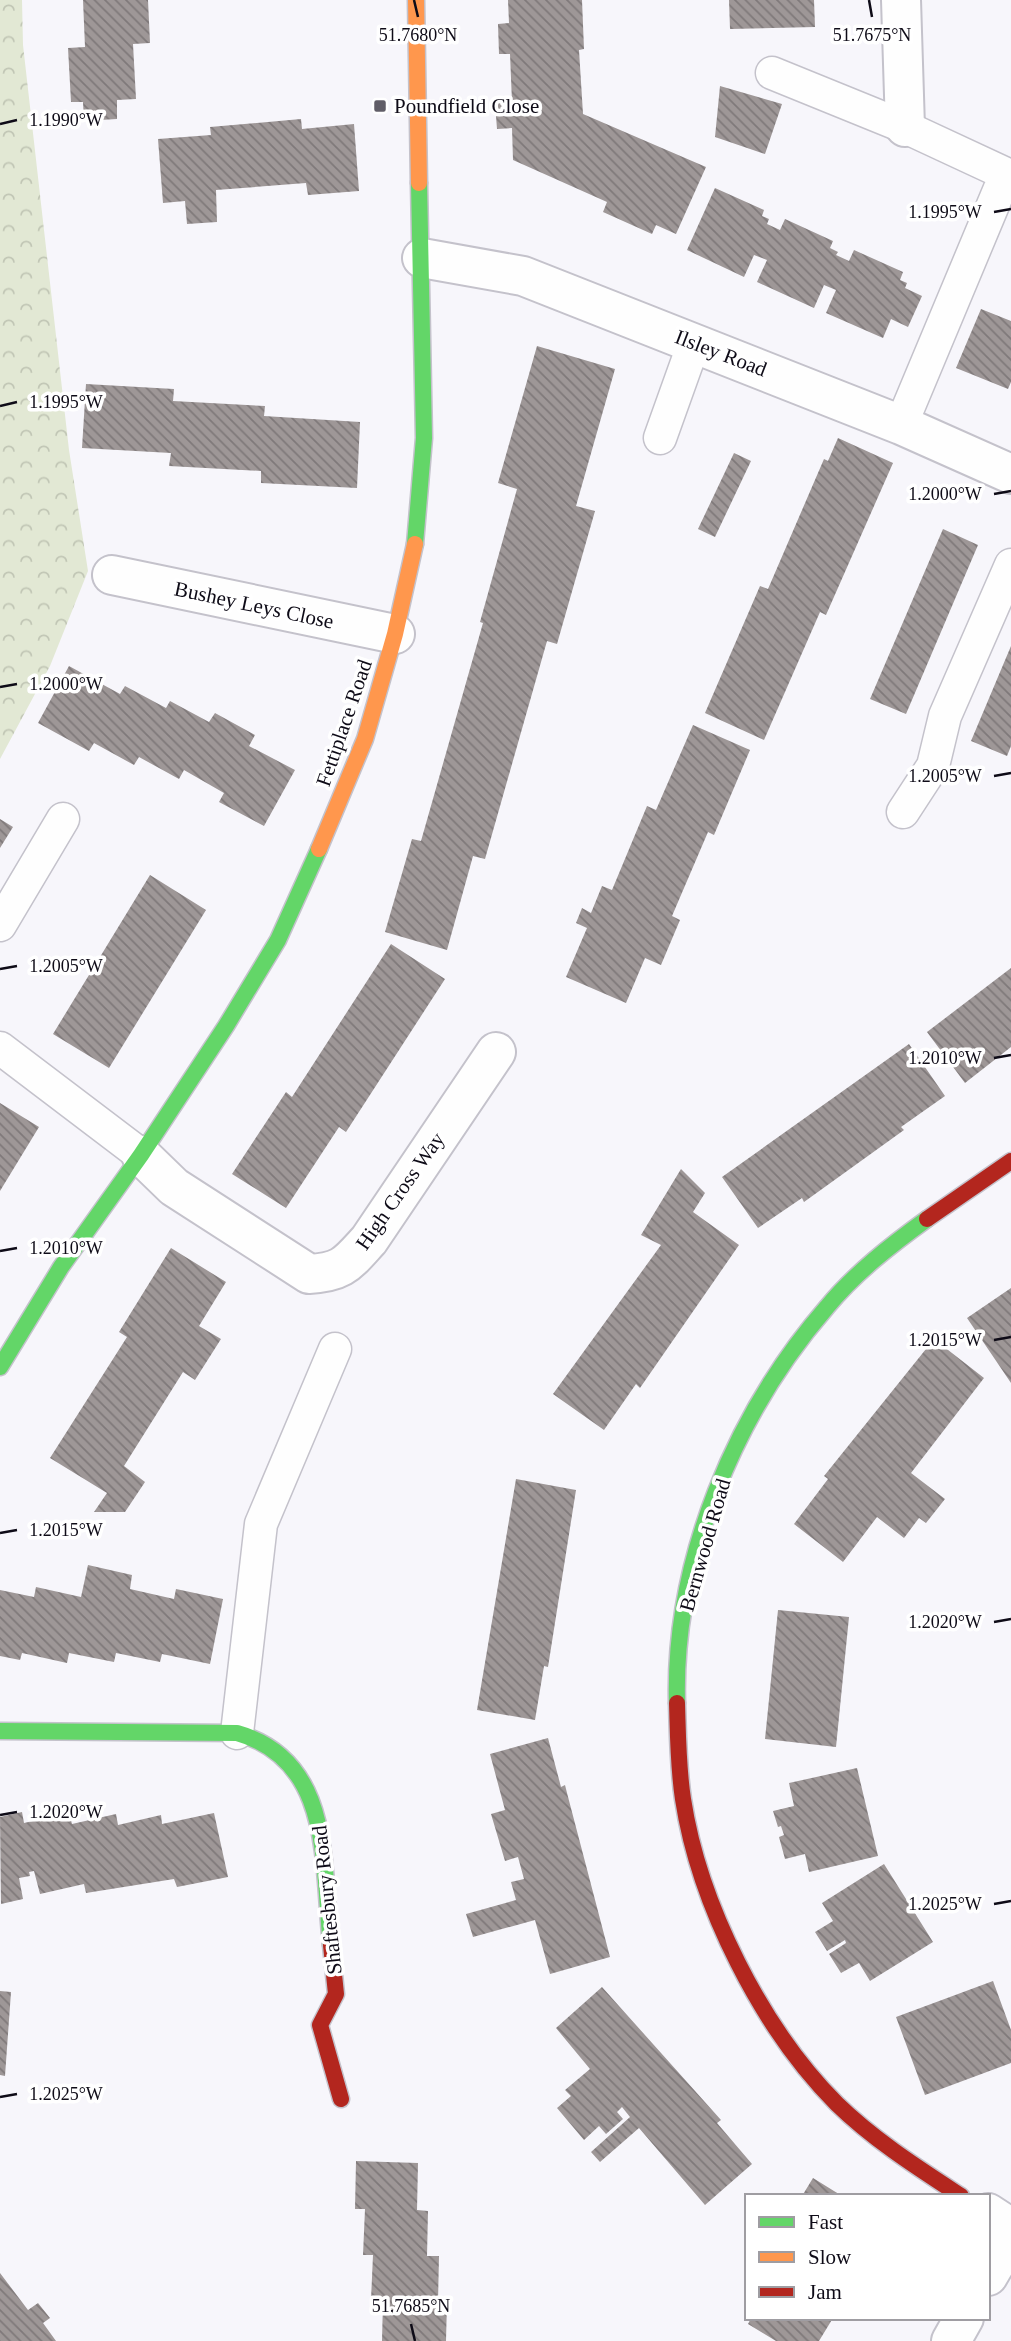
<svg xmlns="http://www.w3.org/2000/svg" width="1011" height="2341" font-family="Georgia,serif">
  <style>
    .park { fill: url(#park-crowns) }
    .building { fill: url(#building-back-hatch) }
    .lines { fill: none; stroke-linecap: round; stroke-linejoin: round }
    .lane-casing { stroke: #c4c2cb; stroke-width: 35 }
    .street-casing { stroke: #c4c2cb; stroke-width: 42 }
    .fast-casing { stroke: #c4c2cb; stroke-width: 19 }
    .slow-casing { stroke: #c4c2cb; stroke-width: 19 }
    .jam-casing { stroke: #c4c2cb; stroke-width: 19 }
    .lane { stroke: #fefefe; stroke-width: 32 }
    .street { stroke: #fefefe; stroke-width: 38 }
    .fast { stroke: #63d668; stroke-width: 16 }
    .slow { stroke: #ff974d; stroke-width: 16 }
    .jam { stroke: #b3261e; stroke-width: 16 }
    .ticks { fill: none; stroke: #0e0b17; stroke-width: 2.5 }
    .poi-dot { fill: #605d67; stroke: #fff; stroke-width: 2.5 }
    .labels { text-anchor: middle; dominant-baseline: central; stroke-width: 7; stroke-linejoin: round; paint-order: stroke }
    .poi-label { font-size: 21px; fill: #0e0b17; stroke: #fff; text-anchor: start }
    .street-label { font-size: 21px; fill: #0e0b17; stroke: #fff }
    .ticks-label { font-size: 18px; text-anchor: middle; fill: #0e0b17; stroke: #fff; stroke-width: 7; stroke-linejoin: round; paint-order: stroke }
  </style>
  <defs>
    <pattern id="park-crowns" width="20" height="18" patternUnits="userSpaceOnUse" patternTransform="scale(1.75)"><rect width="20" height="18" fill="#e2e8d4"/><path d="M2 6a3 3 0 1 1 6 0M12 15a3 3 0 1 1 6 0" fill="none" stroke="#c1c6b5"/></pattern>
    <pattern id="building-back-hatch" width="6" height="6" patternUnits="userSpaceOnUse" patternTransform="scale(1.75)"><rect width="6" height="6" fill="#9e9797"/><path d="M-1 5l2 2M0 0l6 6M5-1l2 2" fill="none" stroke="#7f797a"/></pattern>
  </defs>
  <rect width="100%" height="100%" fill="#f7f6fb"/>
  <path class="park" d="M0 0H22L23 45 69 450 88 571 50 666 0 759Z"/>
  <path class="building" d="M83 0H148L150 43 133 44 136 99 117 100V119L84 121 83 102H71L68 48 85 47Z
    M508 0H582L584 49 579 50 583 114 706 167 676 234 656 225 652 234 603 212 607 202 513 160 512 128 497 129 495 103 512 102 510 54H499L498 24 509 23Z
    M729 0H814L815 27 730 29Z
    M720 86 782 104 765 154 715 137Z
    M301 119 302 129 354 124 359 191 308 195 306 183 216 190 217 222 187 224 185 201 163 203 158 139 211 135 210 127Z
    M715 188 764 210 762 216 769 219 767 224 780 230 785 219 833 241 830 248 838 252 836 255 849 261 854 250 903 272 900 280 907 283 905 288 922 296 908 327 891 319 883 338 826 313 836 290 824 285 814 308 757 282 767 260 754 255 744 277 687 250Z
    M981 309 1011 321V382L1008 389 956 368Z
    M537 346 615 369 576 506 595 511 557 644 547 641 485 859 473 856 447 950 385 932 412 839 421 841 483 623 480 622 517 489 498 483Z
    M86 384 174 389 173 401 265 406 264 416 360 422 357 488 261 483V471L169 466 171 453 82 448Z
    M838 438 893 463 826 615 820 612 764 740 705 713 760 586 768 589 824 459 828 461Z
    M734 453 751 461 715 537 698 529Z
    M943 529 978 545 906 714 870 699Z
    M1011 646V746L1007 756 971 741Z
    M69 666 120 694 125 686 166 708 170 701 209 722 215 713 255 735 249 746 295 770 264 826 219 802 224 793 184 770 179 779 139 757 134 765 94 743 89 751 38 723Z
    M693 725 750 750 714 835 708 832 672 916 680 920 661 965 645 958 626 1003 566 977 587 928 576 923 582 908 591 913 602 886 612 890 647 806 656 810Z
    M0 819 13 827 0 848Z
    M150 875 206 910 109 1068 53 1034Z
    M391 944 445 979 346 1132 339 1127 286 1208 232 1174 286 1092 292 1097Z
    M1011 968V1047L965 1083 927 1032Z
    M909 1044 945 1096 901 1127 904 1130 804 1202 802 1198 758 1228 722 1177Z
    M0 1103 39 1127 0 1191Z
    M681 1169 705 1193 693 1212 739 1245 640 1388 636 1384 604 1430 553 1394 661 1245 641 1235Z
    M171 1248 226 1282 199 1326 221 1339 195 1380 183 1372 124 1466 145 1482 125 1512H94L107 1493 50 1458 127 1337 119 1332Z
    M1011 1288V1383L967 1318Z
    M934 1339 984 1378 911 1473 945 1499 926 1523 919 1518 904 1538 877 1517 843 1562 794 1524 828 1479 824 1476Z
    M516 1479 576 1490 548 1667 544 1666 535 1720 477 1710Z
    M88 1565 132 1575 130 1589 174 1599 176 1589 223 1599 210 1664 162 1654 160 1662 116 1653 114 1662 69 1653 67 1663 22 1653 20 1660 0 1656V1590L34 1597 36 1587 81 1597Z
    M778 1610 849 1617 836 1747 765 1739Z
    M548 1738 561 1787 565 1785 567 1793 610 1957 550 1974 535 1920 473 1937 466 1914 516 1900 511 1882 524 1879 518 1857 505 1861 491 1814 505 1810 490 1754Z
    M857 1768 878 1856 809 1872 805 1854 785 1859 779 1837 784 1835 781 1826 778 1827 773 1811 794 1806 789 1783Z
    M22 1812 24 1823 69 1813 72 1824 116 1814 118 1825 161 1815 162 1824 214 1813 228 1877 177 1887 174 1879 86 1893 84 1884 40 1894 34 1871 29 1872 30 1876 19 1878 23 1899 1 1904 0 1817Z
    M884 1864 933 1942 870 1981 859 1963 841 1973 829 1954 846 1943 845 1940 827 1951 815 1932 833 1921 822 1903Z
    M993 1981 1011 2030V2063L925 2095 896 2017Z
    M602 1987 721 2120 717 2123 752 2164 705 2205 639 2128 600 2162 591 2152 630 2117 622 2107 617 2112 623 2119 606 2134 599 2126 584 2140 557 2108 571 2096 565 2090 590 2069 556 2028Z
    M0 1991 11 1992 5 2076 0 2075Z
    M356 2161 418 2163 417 2210 428 2211 427 2256H439L438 2302H447L446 2341H382L383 2300H371L373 2255H363L365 2209H355Z
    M813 2178 842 2196H802Z
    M0 2273 28 2310 38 2303 50 2318 43 2323 56 2341H0Z
    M751 2318H833L819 2341H776L748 2324Z"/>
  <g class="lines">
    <defs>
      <path id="lane" d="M772 73 905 127 1006 174 901 425
        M660 438 694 343
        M903 812 933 766 945 716 1011 565
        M0 925 63 819
        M0 1048 141 1155
        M237 1733 261 1524 335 1349"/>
      <path id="street" d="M901 0 905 127
        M422 258 523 276 901 425 1011 474
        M112 575 395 634
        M141 1155 174 1187 309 1274C343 1272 347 1264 369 1240L496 1052
        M988 2213 1011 2228
        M988 2276 1011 2237
        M951 2341 964 2318"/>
      <path id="fast" d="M415 544 424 438 419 183
        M0 1367 61 1267 141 1155 226 1026 278 940 319 849
        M677 1703C673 1561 735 1413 827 1307 855 1273 891 1245 927 1219
        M0 1731 237 1733C333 1760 322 1864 331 1945"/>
      <path id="slow" d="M416 0 419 183
        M319 849 365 739 395 634 415 544"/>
      <path id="jam" d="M927 1219 1011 1161
        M677 1703C678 1735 678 1767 683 1799 699 1904 762 2029 837 2104 874 2140 918 2168 961 2196
        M331 1945 336 1994 320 2025 341 2099"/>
    </defs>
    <use href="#lane" class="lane-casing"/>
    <use href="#street" class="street-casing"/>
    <use href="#fast" class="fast-casing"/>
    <use href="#slow" class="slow-casing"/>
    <use href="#jam" class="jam-casing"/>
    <use href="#lane" class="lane"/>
    <use href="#street" class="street"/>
    <use href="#fast" class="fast"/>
    <use href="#slow" class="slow"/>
    <use href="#jam" class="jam"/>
  </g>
  <path class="ticks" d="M414 0 418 17M869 0 872 17M0 124 17 120M994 212 1011 209M0 406 17 402M994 494 1011 491M0 687 17 684M994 776 1011 773M0 969 17 966M994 1058 1011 1055M0 1251 17 1248M994 1340 1011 1337M0 1533 17 1530M994 1622 1011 1619M0 1815 17 1812M994 1904 1011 1901M0 2097 17 2094M411 2324 415 2341"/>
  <rect class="poi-dot" x="373" y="99" width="14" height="14" rx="3.5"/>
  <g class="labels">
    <g class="poi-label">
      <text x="394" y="106">Poundfield Close</text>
    </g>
    <g class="street-label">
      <text transform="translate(721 353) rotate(21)">Ilsley Road</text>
      <text transform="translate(254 605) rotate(12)">Bushey Leys Close</text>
      <text transform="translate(344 723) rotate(-71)">Fettiplace Road</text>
      <text transform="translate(400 1191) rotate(-55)">High Cross Way</text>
      <text transform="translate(705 1545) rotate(-74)">Bernwood Road</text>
      <text transform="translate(327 1900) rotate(-96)">Shaftesbury Road</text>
    </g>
  </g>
  <g class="ticks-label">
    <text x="418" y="41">51.7680°N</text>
    <text x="872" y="41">51.7675°N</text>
    <text x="66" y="126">1.1990°W</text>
    <text x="945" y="218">1.1995°W</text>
    <text x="66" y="408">1.1995°W</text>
    <text x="945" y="500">1.2000°W</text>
    <text x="66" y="690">1.2000°W</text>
    <text x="945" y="782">1.2005°W</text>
    <text x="66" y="972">1.2005°W</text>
    <text x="945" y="1064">1.2010°W</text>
    <text x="66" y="1254">1.2010°W</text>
    <text x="945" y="1346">1.2015°W</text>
    <text x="66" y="1536">1.2015°W</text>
    <text x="945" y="1628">1.2020°W</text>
    <text x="66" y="1818">1.2020°W</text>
    <text x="945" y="1910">1.2025°W</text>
    <text x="66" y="2100">1.2025°W</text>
    <text x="411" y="2312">51.7685°N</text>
  </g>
  <rect x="745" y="2194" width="245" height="126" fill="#ffffff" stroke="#9f9da2" stroke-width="2"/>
  <rect x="759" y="2217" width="35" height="10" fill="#63d668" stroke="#9f9da2" stroke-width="2"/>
  <text x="808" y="2229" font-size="21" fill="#0e0b17">Fast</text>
  <rect x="759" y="2252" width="35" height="10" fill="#ff974d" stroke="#9f9da2" stroke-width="2"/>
  <text x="808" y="2264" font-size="21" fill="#0e0b17">Slow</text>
  <rect x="759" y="2287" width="35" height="10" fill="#b3261e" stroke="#9f9da2" stroke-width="2"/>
  <text x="808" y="2299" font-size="21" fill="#0e0b17">Jam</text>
</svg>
